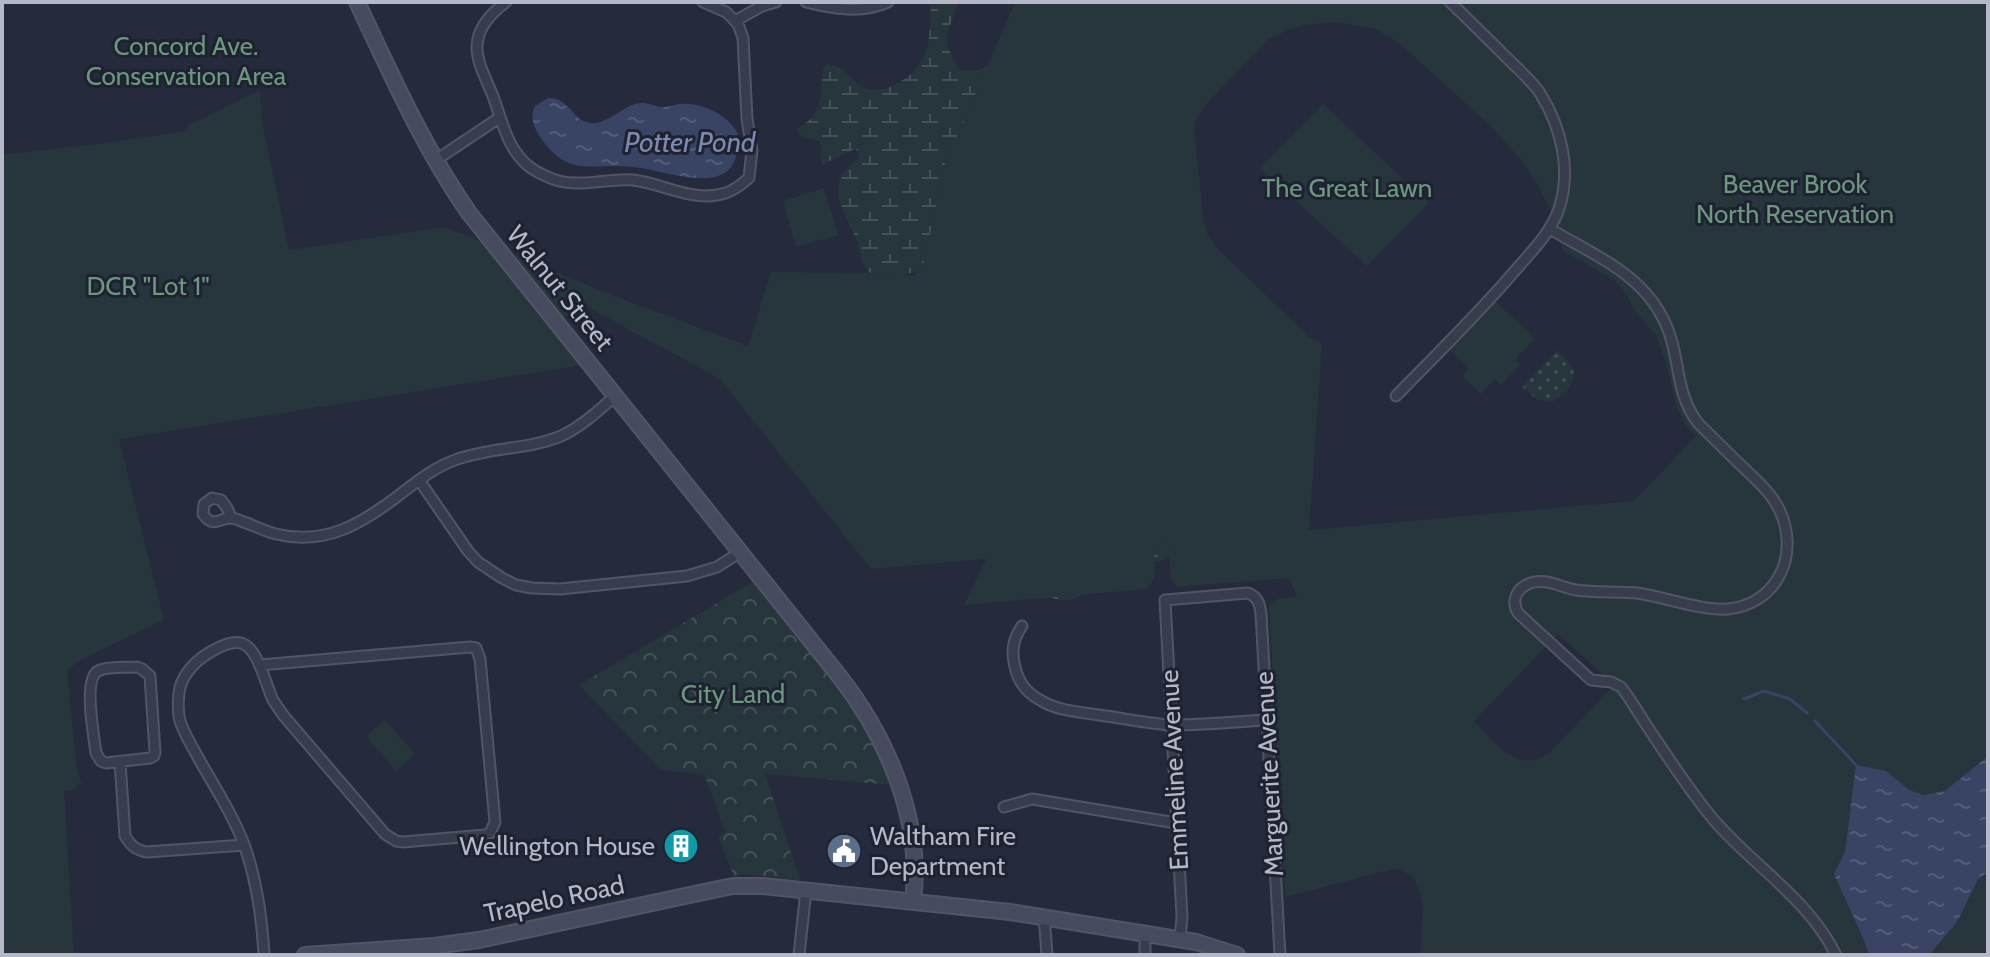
<svg xmlns="http://www.w3.org/2000/svg" width="1990" height="957" font-family="Cabin,sans-serif">
  <style>
    .grass { fill: url(#grass-dots) }
    .forest { fill: url(#forest-crowns) }
    .wetland { fill: url(#wetland-marsh) }
    .park { fill: #27363d; fill-rule: evenodd }
    .water { fill: url(#water-ripples) }
    .lines { fill: none; stroke-linecap: round; stroke-linejoin: round }
    .stream { stroke: #394363; stroke-width: 3 }
    .street-casing { stroke: #515565; stroke-width: 13 }
    .secondary-casing { stroke: #515565; stroke-width: 18 }
    .street { stroke: #383d4d; stroke-width: 9 }
    .secondary { stroke: #474b5f; stroke-width: 14 }
    .labels { text-anchor: middle; dominant-baseline: central; stroke-width: 6; stroke-linejoin: round; paint-order: stroke }
    .park-label { font-size: 26px; fill: #6c987e; stroke: #1e2231 }
    .street-label { font-size: 26px; fill: #b4b8c8; stroke: #1e2231 }
    .poi-label { font-size: 26px; fill: #b4b8c8; stroke: #1e2231; text-anchor: start }
    .water-label { font-size: 28px; font-style: italic; fill: #7d89ae; stroke: #1e2231 }
  </style>
  <defs>
    <pattern id="grass-dots" width="8" height="8" patternUnits="userSpaceOnUse" patternTransform="scale(2)"><rect width="8" height="8" fill="#27363d"/><path d="M2 2h.1M6 6h.1" fill="none" stroke="#445158" stroke-width="1.8" stroke-linecap="round"/></pattern>
    <pattern id="forest-crowns" width="20" height="18" patternUnits="userSpaceOnUse" patternTransform="scale(2)"><rect width="20" height="18" fill="#27363d"/><path d="M2 6a3 3 0 1 1 6 0M12 15a3 3 0 1 1 6 0" fill="none" stroke="#445158"/></pattern>
    <pattern id="wetland-marsh" width="20" height="14" patternUnits="userSpaceOnUse" patternTransform="scale(2)"><rect width="20" height="14" fill="#27363d"/><path d="M1 5h8M5 5V1M11 12h8M15 12V8" fill="none" stroke="#445158"/></pattern>
    <pattern id="water-ripples" width="26" height="14" patternUnits="userSpaceOnUse" patternTransform="scale(2)"><rect width="26" height="14" fill="#394363"/><path d="M2 4q2-2 4 0t4 0M15 11q2-2 4 0t4 0" fill="none" stroke="#535c78"/></pattern>
  </defs>
  <rect width="100%" height="100%" fill="#252a3c"/>
  <path class="grass" d="M1557 350 1574 369C1573 388 1568 391 1552 402L1536 399 1522 386Z"/>
  <path class="forest" d="M754 581 847 697 871 736 893 785 765 774 800 880 744 874 734 876 718 836 726 833 704 774 662 770 579 685Z"/>
  <path class="wetland" d="M931 2H958C948 38 939 33 959 70H978L989 65 1159 479 1173 555 1164 560 1152 562 1084 593C1074 601 1060 603 1049 596L917 282 916 271C902 276 881 285 868 271 861 265 861 255 859 248 855 231 843 216 839 200 837 192 839 182 841 174L859 158V152L855 149 823 164 820 158 822 148 819 141 799 135 797 128C823 117 821 93 823 68L827 64C847 67 851 83 868 89 879 92 889 88 898 83 933 63 929 38 931 2Z"/>
  <path class="park" d="M1015 2H1988V955H1420L1423 906 1415 879 1397 868 1285 897 1269 608C1272 596 1287 598 1297 597L1289 578 1177 587 1171 579 1168 543 1153 545C1154 559 1160 580 1146 589L964 605 986 559 871 569 720 379 582 304 563 319 510 253 617 297 748 346 771 272 865 273 921 276 945 164ZM1336 22 1375 29 1399 43 1492 127 1522 161 1538 186 1550 210 1562 250 1615 281 1627 295 1635 311 1656 335 1666 363 1676 406 1685 424 1696 436 1634 501 1309 530 1322 343 1309 337 1217 248 1208 236 1203 219 1194 128 1196 119 1206 104 1269 39 1286 31 1305 25ZM1558 634 1615 685 1548 754C1515 774 1495 742 1474 721Z
    M260 90 263 127 289 250 445 227 483 242 582 365 119 439 164 620 93 654 67 669 77 771 82 783 74 789 64 791 74 955H2V155L114 142 187 131V126Z
    M1323 104 1429 203 1367 266 1260 168Z
    M824 188 838 235 796 247 783 201Z
    M1494 300 1535 338 1515 360 1520 365 1501 385 1495 379 1481 394 1462 376 1469 368 1449 349Z
    M385 720 415 754 396 771 366 736Z"/>
  <path class="water" d="M548 98C571 98 572 121 590 123 604 126 621 108 635 104 645 101 651 105 660 107 667 108 673 105 679 104 701 102 728 114 738 134 742 204 673 171 633 167 591 162 568 180 539 135 533 126 530 116 535 106Z
    M1988 756V872L1978 879 1957 922 1929 955H1869L1864 940 1834 874 1845 852 1856 765 1886 771 1909 790 1924 795 1945 791Z"/>
  <g class="lines">
    <path class="stream" d="M1744 699 1764 691 1790 699 1807 713
      M1815 721 1856 765"/>
    <defs>
      <path id="street" d="M506 2C492 13 477 27 477 47 477 65 488 82 494 99 503 124 508 151 531 168 538 173 551 179 559 181 583 187 609 178 633 180 661 183 688 200 717 195 729 194 740 186 749 178L752 150 747 119 743 38 738 24 726 12 703 2
        M806 2C833 9 862 14 888 2
        M735 21 762 6 776 2
        M436 160 499 118
        M1550 229C1601 259 1655 279 1672 342 1680 372 1678 396 1698 423 1714 439 1730 455 1746 470 1756 480 1768 490 1775 502 1789 524 1792 555 1778 578 1768 596 1749 607 1728 609 1701 611 1665 597 1637 593 1617 591 1596 593 1576 590 1562 588 1549 579 1534 582 1518 586 1510 599 1518 613L1591 680 1611 682 1621 687C1630 698 1637 711 1645 723 1667 756 1688 789 1713 819 1753 866 1808 898 1836 955
        M1396 396C1435 356 1476 316 1513 273 1530 253 1550 234 1559 209 1572 169 1561 127 1540 93 1531 80 1517 68 1506 57 1488 39 1469 20 1450 2
        M419 480 468 551 478 562 502 578 516 585 532 588 560 589 687 576 717 567 739 553
        M231 517 227 508 221 500 212 498 204 504 203 514C213 528 218 519 230 518 233 518 239 520 241 521 253 525 264 531 276 534 325 546 361 524 398 496 416 482 433 468 455 460 489 447 528 450 561 436 581 427 599 410 615 396
        M1022 626C1013 639 1011 651 1015 667 1018 681 1027 693 1040 700 1057 711 1080 712 1099 715 1123 718 1149 724 1173 725 1204 725 1235 722 1265 720
        M260 665 470 647 476 648 480 659 495 822 490 833 485 835 403 842 396 841 385 834 283 715C280 710 276 705 273 700 266 686 258 647 241 643 232 641 219 647 212 651 198 659 185 671 180 687 178 696 178 708 179 717 182 732 193 747 200 761 216 789 234 817 245 847 257 882 262 918 264 955
        M137 667 142 669 150 676 155 752 154 756 150 758 106 763 101 761 96 753C94 737 83 679 98 671 108 666 126 668 137 667Z
        M120 762 125 836C131 846 136 850 147 852L244 845
        M1004 807 1032 799 1176 823
        M1044 916 1047 955
        M1180 939 1182 917 1165 600 1248 593C1258 597 1260 604 1261 614L1280 955
        M799 955 806 890
        M1145 955V933"/>
      <path id="secondary" d="M357 2C391 74 423 147 469 213L840 677C888 739 923 821 913 901
        M305 955 434 946 479 940 718 889 733 886H763L1010 912 1196 942 1237 955"/>
    </defs>
    <use href="#street" class="street-casing"/>
    <use href="#secondary" class="secondary-casing"/>
    <use href="#street" class="street"/>
    <use href="#secondary" class="secondary"/>
  </g>
  <defs>
    <symbol id="building-disc" viewBox="-11 -11 22 22"><circle r="9.5" fill="#0f9aa8" stroke="#1e2231"/><path d="M-4-6H4V6H1V3H-1V6H-4ZM-2.5-4.3h1.7v1.8h-1.7ZM.8-4.3h1.7v1.8H.8ZM-2.5-1h1.7V.8h-1.7ZM.8-1h1.7V.8H.8Z" fill="#fff"/></symbol>
    <symbol id="civic-disc" viewBox="-11 -11 22 22"><circle r="9.5" fill="#5c6f8a" stroke="#1e2231"/><path d="M-.6-6.5H3V-4.5H.6V-3L4-1V1h2V6H-6V1h2V-1L-.6-3ZM-1.2 2.5V6h2.4V2.5Z" fill="#fff"/></symbol>
  </defs>
  <g fill-rule="evenodd">
    <use href="#building-disc" x="661" y="826" width="40" height="40"/>
    <use href="#civic-disc" x="824" y="831" width="40" height="40"/>
  </g>
  <g class="labels">
    <g class="park-label">
      <text x="186" y="46">Concord Ave.<tspan x="186" dy="30">Conservation Area</tspan></text>
      <text x="1795" y="184">Beaver Brook<tspan x="1795" dy="30">North Reservation</tspan></text>
      <text x="1347" y="188">The Great Lawn</text>
      <text x="148" y="286">DCR "Lot 1"</text>
      <text x="733" y="694">City Land</text>
    </g>
    <g class="street-label">
      <text transform="translate(560 288) rotate(51)">Walnut Street</text>
      <text transform="translate(1174 770) rotate(-93)">Emmeline Avenue</text>
      <text transform="translate(1269 774) rotate(-93)">Marguerite Avenue</text>
      <text transform="translate(554 899) rotate(-12)">Trapelo Road</text>
    </g>
    <g class="poi-label">
      <text x="870" y="836">Waltham Fire<tspan x="870" dy="30">Department</tspan></text>
      <text x="655" y="846" text-anchor="end">Wellington House</text>
    </g>
    <g class="water-label">
      <text x="690" y="142">Potter Pond</text>
    </g>
  </g>
  <rect width="1990" height="957" fill="none" stroke="#b4b8c8" stroke-width="8"/>
</svg>
